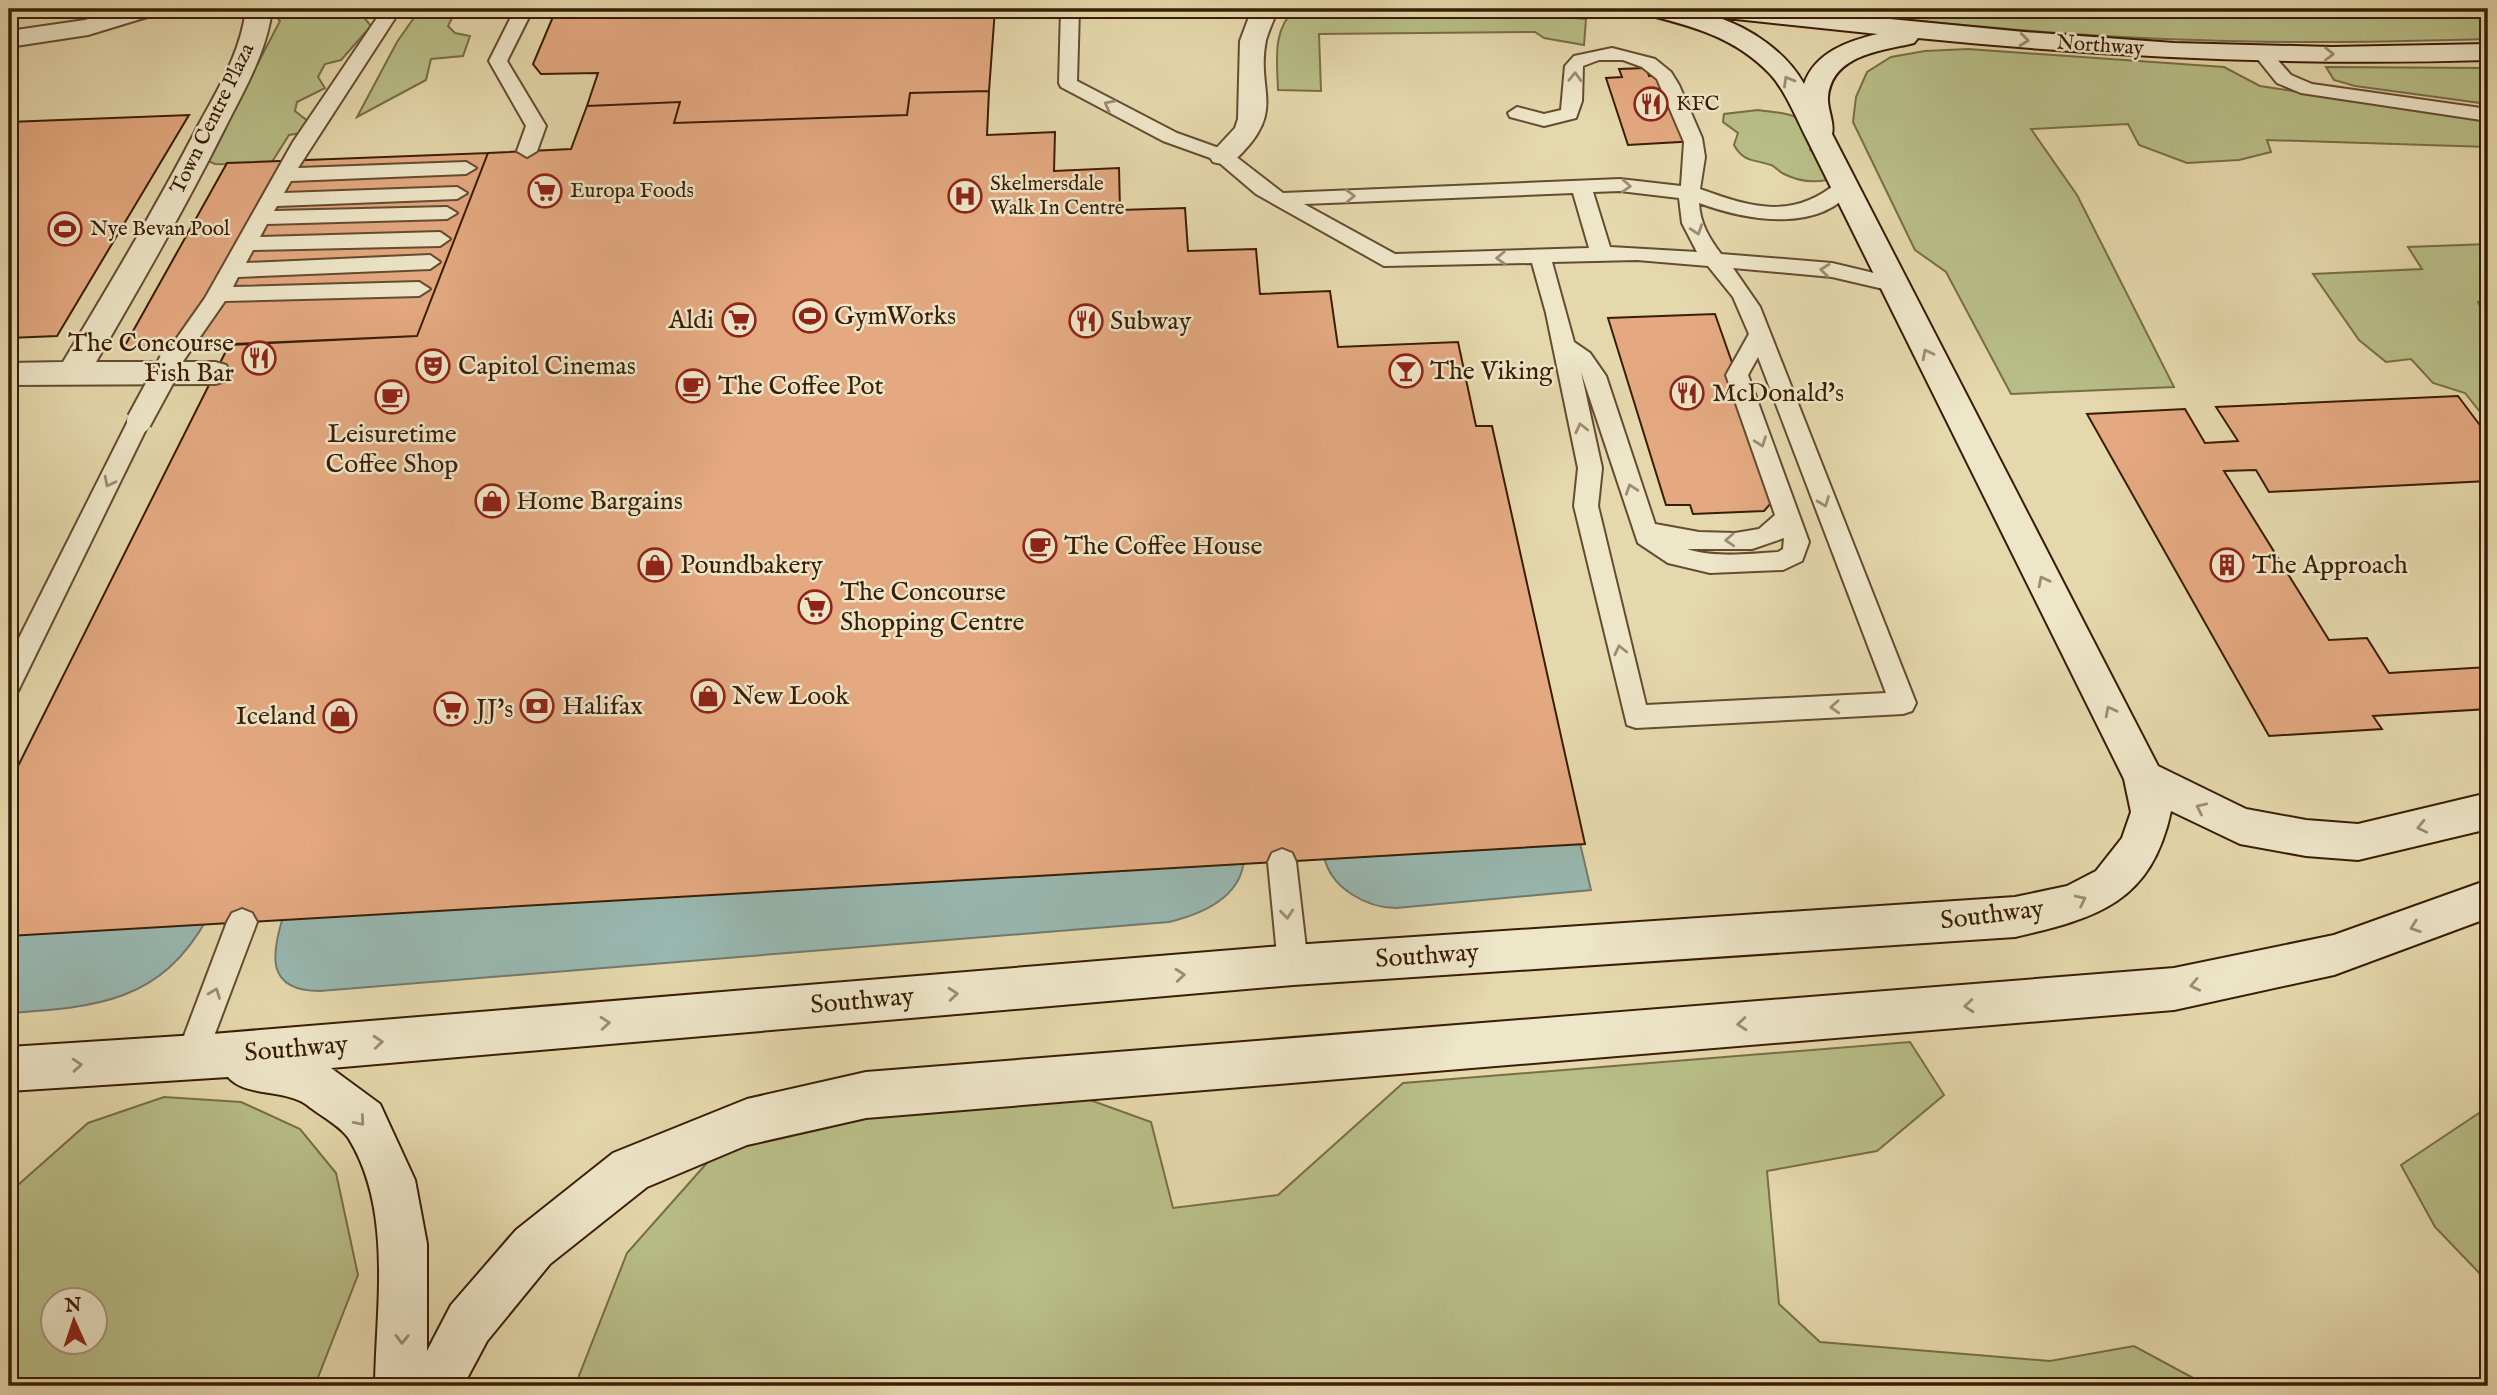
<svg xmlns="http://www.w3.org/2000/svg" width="2497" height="1395" font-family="'IM FELL English',serif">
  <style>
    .green { fill: #b8be87; stroke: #796e46; stroke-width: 2; fill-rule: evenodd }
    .water { fill: #98b8b1; stroke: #727a6d; stroke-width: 2 }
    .building { fill: #e4a981; stroke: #3a1d06; stroke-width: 2 }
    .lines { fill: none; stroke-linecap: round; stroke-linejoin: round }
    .lane-casing { stroke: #654c30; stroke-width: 4 }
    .street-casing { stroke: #654c30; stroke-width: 4 }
    .secondary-casing { stroke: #3a1d06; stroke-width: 4 }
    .lane { fill: #eee6c9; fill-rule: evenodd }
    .street { fill: #eee6c9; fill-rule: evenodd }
    .secondary { fill: #eee6c9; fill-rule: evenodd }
    .lane-bridge-casing { stroke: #654c30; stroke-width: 28; stroke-linecap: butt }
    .lane-bridge { stroke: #eee6c9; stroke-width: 24 }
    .oneway { stroke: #9d8c71 }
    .labels { text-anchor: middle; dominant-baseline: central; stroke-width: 5; stroke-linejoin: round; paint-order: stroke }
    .far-street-label { font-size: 21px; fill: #3a1d06; stroke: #eee6c9 }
    .far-poi-label { font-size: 21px; fill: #3a1d06; stroke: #eee6c9; text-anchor: start }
    .poi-label { font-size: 26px; fill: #3a1d06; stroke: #eee6c9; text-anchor: start }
    .street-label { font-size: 26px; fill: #3a1d06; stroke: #eee6c9 }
  </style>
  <rect width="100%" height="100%" fill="#e5d8ac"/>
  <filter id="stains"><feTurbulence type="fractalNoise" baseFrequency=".00286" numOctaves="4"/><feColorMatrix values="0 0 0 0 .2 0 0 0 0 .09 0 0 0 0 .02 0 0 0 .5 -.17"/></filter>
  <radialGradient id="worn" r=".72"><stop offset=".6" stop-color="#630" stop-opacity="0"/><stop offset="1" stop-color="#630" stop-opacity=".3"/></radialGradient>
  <path class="green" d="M269 9H365L362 15 371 26 341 60 325 64 318 77 325 88 297 102 295 111 309 122 301 133 289 135 270 165 215 164 199 157V141L257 65 280 21Z
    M420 9H479L456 10 448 26 455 33 470 36 463 56 431 59 426 80 357 117 397 42Z
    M1296 9H1469L1586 19 1584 45 1544 38 1535 32 1319 34 1321 91 1278 90C1277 61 1272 28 1296 9Z
    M1792 9H2488V39C2391 42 2293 44 2196 40 2061 36 1927 22 1792 9Z
    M1968 49 2224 67 2260 86 2488 121V147L2267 140 2271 152 2239 160 2187 163 2139 145 2128 124 2031 129 2077 195 2174 387 2011 394 1946 272 1915 250 1853 122 1856 97 1867 72 1891 57 1925 51Z
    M2326 67 2488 68V104L2355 86 2334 80Z
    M1758 110C1787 114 1802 111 1816 140L1810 150 1828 162 1831 173 1827 180C1812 183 1798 181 1784 174 1779 172 1775 166 1771 165 1754 159 1744 163 1734 145L1738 133 1723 122 1724 114Z
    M2488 244V301L2478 302 2488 322V422L2465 393 2433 383 2411 359 2386 362 2359 340 2313 274 2422 269 2408 247Z
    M1910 1042 1944 1095 1877 1151 1767 1171 1779 1304 1820 1342 2050 1361 2134 1346 2208 1386H575L627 1253 722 1146 875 1103 1068 1092 1151 1122 1173 1208 1278 1195 1403 1083Z
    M164 1097 241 1102 300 1129 336 1173 358 1275 317 1380 319 1386H9V1193L88 1123ZM94 1300V1342H52V1300Z
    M2488 1107V1282L2435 1227 2401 1165Z"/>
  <path class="water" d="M1579 839 1591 890 1396 908C1367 908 1330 888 1324 856Z
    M1244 858C1242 897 1202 914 1169 922L320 991C265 991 271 954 284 914Z
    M208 917C161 1003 96 1007 9 1013V929Z"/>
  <path class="building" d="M619 9H995L989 91 910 93 907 115 674 123 680 102 587 106 598 73 541 74 533 64 555 12Z
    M1646 68 1649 76 1671 75 1679 98 1686 97 1691 110H1684L1697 141 1628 145 1606 78 1622 77 1619 69Z
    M989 91 987 135 1055 132 1054 171 1119 168 1120 210 1185 208 1188 251 1256 249 1260 294 1330 291 1338 347 1458 342 1476 426H1492L1585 844 9 936V784L229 345 417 336 488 153 571 149 587 106 680 102 674 123 907 115 910 93Z
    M189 115 57 336 9 338V122Z
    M488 153 417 336 123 349 227 163Z
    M1715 314 1769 468 1772 502 1764 511 1693 514 1690 505H1666L1608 318Z
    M2458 396 2488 436V481L2269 492 2256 470 2224 471 2329 640 2367 638 2389 673 2488 667V709L2373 716 2382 729 2269 736 2087 414 2185 409 2205 443 2238 441 2216 407Z"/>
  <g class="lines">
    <defs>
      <path id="lane" d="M383 9H401L298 168 466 162 476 168 466 174 291 181 284 193 457 187 467 193 457 199 277 206 274 211 447 207 457 213 447 219 267 224 260 237 440 232 450 239 440 246 253 250 246 263 430 255 440 262 430 269 238 277 233 287 419 282 430 289 419 296 225 301 179 367H163L160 362 205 298 293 142Z
        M515 9H533L507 61 546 126 537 151 527 157 517 151 526 126 489 61Z
        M1061 9H1079L1077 81 1177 133 1230 152 1283 193 1620 179 1681 186 1684 142 1657 79 1642 67 1623 60H1599L1583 66 1582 101 1576 118 1544 126 1510 117 1508 113 1517 107 1544 114 1561 110 1565 66 1574 56 1612 48 1655 59 1671 72 1679 85 1702 138 1705 157 1700 189C1752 208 1793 220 1838 182H1852L1855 186C1821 235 1745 220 1699 203 1700 223 1709 238 1721 254L1832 263 1899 279 1903 284 1892 291 1832 277 1733 268 1760 307 1916 703 1912 711 1903 714 1636 728 1627 725 1574 506 1578 468 1546 313 1532 263 1384 266 1256 194 1216 160 1163 141 1061 87 1059 83ZM1620 191 1679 198 1682 223 1697 252 1610 247 1593 192ZM1573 193 1589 248 1395 254 1304 204ZM1637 260 1708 266 1733 297 1749 334 1726 375 1775 515 1759 529 1735 533 1699 532 1655 524 1606 376 1590 353 1574 342 1552 262ZM1758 357 1886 693 1646 705 1598 506 1602 468 1581 372 1638 543 1668 563 1710 573 1783 570 1802 561 1809 542 1748 375ZM1784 538 1783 549 1778 552C1748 554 1716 558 1687 549H1752Z
        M2261 47 2267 48 2291 75 2312 84 2488 109V121L2301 93 2277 83 2252 52Z
        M139 413 147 415 150 421 18 691 9 694V658L128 421 131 415Z
        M1282 849 1292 853 1296 862 1308 965 1303 975 1293 979 1283 975 1278 965 1268 862 1272 853Z
        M242 909 252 913 257 922 202 1068 191 1072 180 1068 176 1057 227 922 232 913Z"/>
      <path id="street" d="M121 9H161L157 14 88 35 9 47V31L85 20Z
        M246 9H272C267 52 244 90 225 128 185 208 141 285 96 362H215L226 365 231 373 226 381 215 384 9 385V363L63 362C110 284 156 207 198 126 218 89 241 52 246 9Z
        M1252 9H1278C1274 19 1269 30 1266 40 1256 90 1285 109 1242 153 1232 163 1226 166 1213 162L1209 156 1235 128 1238 119 1240 41Z"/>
      <path id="secondary" d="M1640 9H1692L1703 12 1701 9H1787L2024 32 2174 43 2331 47 2488 44V60C2297 66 2108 57 1918 38L1914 43C1882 51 1832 54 1828 97 1827 109 1835 123 1832 134L2158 766 2246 809 2306 820 2358 824 2488 793V829L2358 860 2306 856 2240 844 2171 811C2151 903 2097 918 2015 937L1293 985 331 1068 380 1104 415 1180 427 1244V1351L451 1305 516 1230 613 1153 747 1099 866 1072 2174 968 2334 935 2488 880V918L2334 975 2174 1010 866 1118 747 1145 647 1187 550 1264 487 1341 463 1386H375C376 1306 393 1211 349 1139 341 1126 319 1115 307 1105 285 1089 245 1097 228 1077L9 1091V1047L212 1034 1293 945 2015 897 2067 886 2096 871 2122 838 2131 812 2124 779 1808 141C1797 120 1786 91 1770 74 1735 37 1692 26 1644 14ZM1717 17 1878 34C1848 41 1815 52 1804 84 1786 52 1752 29 1717 17Z"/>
    </defs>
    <use href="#lane" class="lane-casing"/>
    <use href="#street" class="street-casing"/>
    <use href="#secondary" class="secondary-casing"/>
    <use href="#lane" class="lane"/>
    <use href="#street" class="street"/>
    <use href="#secondary" class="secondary"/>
    <defs>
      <path id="lane-bridge" d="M139 421 171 362"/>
    </defs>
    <use href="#lane-bridge" class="lane-bridge-casing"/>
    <use href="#lane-bridge" class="lane-bridge"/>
  </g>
  <defs><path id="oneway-chevron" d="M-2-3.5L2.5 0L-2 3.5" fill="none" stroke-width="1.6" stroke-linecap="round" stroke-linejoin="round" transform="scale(1.75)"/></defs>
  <g class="oneway">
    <use href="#oneway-chevron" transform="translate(2024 40) rotate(6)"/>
    <use href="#oneway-chevron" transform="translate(2329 54) rotate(1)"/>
    <use href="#oneway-chevron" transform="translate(1575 77) rotate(-88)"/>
    <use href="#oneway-chevron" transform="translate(1788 81) rotate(-120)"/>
    <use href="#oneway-chevron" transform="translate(1109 105) rotate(-152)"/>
    <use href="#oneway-chevron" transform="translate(1626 186) rotate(4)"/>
    <use href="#oneway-chevron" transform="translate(1350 196) rotate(-2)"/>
    <use href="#oneway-chevron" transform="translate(1697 230) rotate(71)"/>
    <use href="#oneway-chevron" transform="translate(1501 258) rotate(178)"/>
    <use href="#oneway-chevron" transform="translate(1825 270) rotate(-174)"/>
    <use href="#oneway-chevron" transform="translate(1927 354) rotate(-117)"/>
    <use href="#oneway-chevron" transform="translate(1581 428) rotate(-103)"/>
    <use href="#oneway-chevron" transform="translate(1761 442) rotate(70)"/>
    <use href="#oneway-chevron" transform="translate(109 482) rotate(117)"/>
    <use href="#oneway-chevron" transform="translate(1631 489) rotate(-108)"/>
    <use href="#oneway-chevron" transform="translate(1824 502) rotate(69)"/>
    <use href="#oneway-chevron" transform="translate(1730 540) rotate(177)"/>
    <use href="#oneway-chevron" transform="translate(2043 581) rotate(-117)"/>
    <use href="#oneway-chevron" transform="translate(1620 650) rotate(-103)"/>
    <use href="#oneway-chevron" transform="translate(1835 707) rotate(177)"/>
    <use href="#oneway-chevron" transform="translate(2110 711) rotate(-117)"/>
    <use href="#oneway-chevron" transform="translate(2201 808) rotate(-155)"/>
    <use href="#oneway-chevron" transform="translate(2422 827) rotate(167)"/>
    <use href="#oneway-chevron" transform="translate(2081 900) rotate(-26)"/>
    <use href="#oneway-chevron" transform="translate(1287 914) rotate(84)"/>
    <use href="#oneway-chevron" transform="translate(2415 927) rotate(161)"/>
    <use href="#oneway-chevron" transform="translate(1180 975) rotate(-5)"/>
    <use href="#oneway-chevron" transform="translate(2195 985) rotate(168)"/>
    <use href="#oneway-chevron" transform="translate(215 993) rotate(-69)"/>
    <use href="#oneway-chevron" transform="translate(953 994) rotate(-5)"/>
    <use href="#oneway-chevron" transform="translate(1969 1006) rotate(175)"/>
    <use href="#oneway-chevron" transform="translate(605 1023) rotate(-5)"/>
    <use href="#oneway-chevron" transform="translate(1742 1024) rotate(175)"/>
    <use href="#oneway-chevron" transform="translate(378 1042) rotate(-5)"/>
    <use href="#oneway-chevron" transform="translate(77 1065) rotate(-4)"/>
    <use href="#oneway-chevron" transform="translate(360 1121) rotate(49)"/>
    <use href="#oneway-chevron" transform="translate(402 1339) rotate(91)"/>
  </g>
  <defs>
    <symbol id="restaurant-ring" viewBox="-11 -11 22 22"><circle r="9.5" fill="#eee6c9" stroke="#8f2418" stroke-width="1.5"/><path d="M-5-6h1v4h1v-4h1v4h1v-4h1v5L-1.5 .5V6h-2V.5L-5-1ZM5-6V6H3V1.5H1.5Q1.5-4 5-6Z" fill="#8f2418"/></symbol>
    <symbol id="supermarket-ring" viewBox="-11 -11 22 22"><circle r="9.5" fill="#eee6c9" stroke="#8f2418" stroke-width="1.5"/><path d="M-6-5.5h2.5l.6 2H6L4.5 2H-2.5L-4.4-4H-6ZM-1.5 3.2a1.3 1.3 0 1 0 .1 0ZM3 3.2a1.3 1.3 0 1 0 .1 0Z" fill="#8f2418"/></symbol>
    <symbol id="hospital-ring" viewBox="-11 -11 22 22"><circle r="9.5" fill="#eee6c9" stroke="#8f2418" stroke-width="1.5"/><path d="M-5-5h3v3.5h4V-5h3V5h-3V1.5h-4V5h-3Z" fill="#8f2418"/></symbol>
    <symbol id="stadium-ring" viewBox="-11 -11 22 22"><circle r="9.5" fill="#eee6c9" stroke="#8f2418" stroke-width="1.5"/><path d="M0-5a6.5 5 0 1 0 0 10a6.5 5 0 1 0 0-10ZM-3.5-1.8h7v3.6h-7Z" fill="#8f2418"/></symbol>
    <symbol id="theatre-ring" viewBox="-11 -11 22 22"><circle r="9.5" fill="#eee6c9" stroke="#8f2418" stroke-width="1.5"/><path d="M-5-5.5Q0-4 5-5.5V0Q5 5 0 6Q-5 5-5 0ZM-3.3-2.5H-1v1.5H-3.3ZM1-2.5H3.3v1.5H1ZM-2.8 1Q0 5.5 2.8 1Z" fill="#8f2418"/></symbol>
    <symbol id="bar-ring" viewBox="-11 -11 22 22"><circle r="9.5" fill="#eee6c9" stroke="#8f2418" stroke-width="1.5"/><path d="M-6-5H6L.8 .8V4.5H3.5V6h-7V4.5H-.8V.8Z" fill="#8f2418"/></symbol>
    <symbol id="cafe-ring" viewBox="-11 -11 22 22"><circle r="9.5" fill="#eee6c9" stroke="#8f2418" stroke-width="1.5"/><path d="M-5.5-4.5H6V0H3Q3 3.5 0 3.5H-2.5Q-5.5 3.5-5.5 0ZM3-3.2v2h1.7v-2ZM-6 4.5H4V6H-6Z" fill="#8f2418"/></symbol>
    <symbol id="shop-ring" viewBox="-11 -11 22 22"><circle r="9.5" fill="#eee6c9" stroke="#8f2418" stroke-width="1.5"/><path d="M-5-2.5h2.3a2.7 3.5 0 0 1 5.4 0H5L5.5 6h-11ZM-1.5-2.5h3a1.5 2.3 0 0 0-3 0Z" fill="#8f2418"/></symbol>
    <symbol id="building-ring" viewBox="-11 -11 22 22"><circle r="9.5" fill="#eee6c9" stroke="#8f2418" stroke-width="1.5"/><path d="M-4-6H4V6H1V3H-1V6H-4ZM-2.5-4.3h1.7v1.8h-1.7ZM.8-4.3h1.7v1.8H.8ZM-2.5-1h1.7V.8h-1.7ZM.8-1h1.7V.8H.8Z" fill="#8f2418"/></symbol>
    <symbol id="bank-ring" viewBox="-11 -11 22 22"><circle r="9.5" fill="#eee6c9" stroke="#8f2418" stroke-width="1.5"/><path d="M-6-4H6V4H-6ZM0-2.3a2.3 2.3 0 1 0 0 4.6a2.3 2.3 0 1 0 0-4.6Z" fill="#8f2418"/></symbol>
  </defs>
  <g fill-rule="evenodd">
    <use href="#restaurant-ring" x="1632" y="85" width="38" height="38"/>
    <use href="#supermarket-ring" x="526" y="172" width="38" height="38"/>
    <use href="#hospital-ring" x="946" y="177" width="38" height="38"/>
    <use href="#stadium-ring" x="46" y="210" width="38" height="38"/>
    <use href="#stadium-ring" x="791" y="297" width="38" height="38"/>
    <use href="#supermarket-ring" x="720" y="301" width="38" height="38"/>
    <use href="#restaurant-ring" x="1067" y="302" width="38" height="38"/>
    <use href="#restaurant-ring" x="240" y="339" width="38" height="38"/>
    <use href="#theatre-ring" x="414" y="347" width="38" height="38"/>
    <use href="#bar-ring" x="1387" y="352" width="38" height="38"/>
    <use href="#cafe-ring" x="674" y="367" width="38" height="38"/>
    <use href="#restaurant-ring" x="1668" y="374" width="38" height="38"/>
    <use href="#cafe-ring" x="373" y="378" width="38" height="38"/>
    <use href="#shop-ring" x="473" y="482" width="38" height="38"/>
    <use href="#cafe-ring" x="1021" y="527" width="38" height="38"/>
    <use href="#shop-ring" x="636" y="546" width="38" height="38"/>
    <use href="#building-ring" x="2208" y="546" width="38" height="38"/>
    <use href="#supermarket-ring" x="796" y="588" width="38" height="38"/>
    <use href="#shop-ring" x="689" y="677" width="38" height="38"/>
    <use href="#bank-ring" x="518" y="687" width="38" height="38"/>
    <use href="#supermarket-ring" x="432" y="690" width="38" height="38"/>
    <use href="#shop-ring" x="321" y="697" width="38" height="38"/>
  </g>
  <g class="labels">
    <g class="far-street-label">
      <text transform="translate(2100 46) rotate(4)">Northway</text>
      <text transform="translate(213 119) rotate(-64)">Town Centre Plaza</text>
    </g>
    <g class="far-poi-label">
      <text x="1676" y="104">KFC</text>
      <text x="990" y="184">Skelmersdale<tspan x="990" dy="24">Walk In Centre</tspan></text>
      <text x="570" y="191">Europa Foods</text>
      <text x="90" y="229">Nye Bevan Pool</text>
    </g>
    <g class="poi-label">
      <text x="834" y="316">GymWorks</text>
      <text x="714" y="320" text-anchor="end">Aldi</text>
      <text x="1110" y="321">Subway</text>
      <text x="234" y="343" text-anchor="end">The Concourse<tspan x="234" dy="30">Fish Bar</tspan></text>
      <text x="458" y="366">Capitol Cinemas</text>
      <text x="1430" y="371">The Viking</text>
      <text x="718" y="386">The Coffee Pot</text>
      <text x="1712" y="393">McDonald's</text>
      <text x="392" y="434" text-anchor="middle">Leisuretime<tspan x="392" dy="30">Coffee Shop</tspan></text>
      <text x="516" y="501">Home Bargains</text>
      <text x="1064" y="546">The Coffee House</text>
      <text x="680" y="565">Poundbakery</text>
      <text x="2252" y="565">The Approach</text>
      <text x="840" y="592">The Concourse<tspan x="840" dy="30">Shopping Centre</tspan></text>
      <text x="732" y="696">New Look</text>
      <text x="562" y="706">Halifax</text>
      <text x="476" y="709">JJ's</text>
      <text x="316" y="716" text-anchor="end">Iceland</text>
    </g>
    <g class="street-label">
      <text transform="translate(1992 915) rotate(-7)">Southway</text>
      <text transform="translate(1427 956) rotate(-4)">Southway</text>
      <text transform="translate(862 1001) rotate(-5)">Southway</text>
      <text transform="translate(296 1049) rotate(-5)">Southway</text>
    </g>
  </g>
  <rect width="2497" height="1395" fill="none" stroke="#e5d8ac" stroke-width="35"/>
  <rect x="10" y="10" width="2476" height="1374" fill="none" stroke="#3a1d06" stroke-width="3.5"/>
  <rect x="18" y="18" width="2462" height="1360" fill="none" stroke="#3a1d06" stroke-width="2"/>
  <g transform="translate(74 1321) rotate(357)"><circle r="33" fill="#eee6c9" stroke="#a6967b" stroke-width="2"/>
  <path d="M0-5L12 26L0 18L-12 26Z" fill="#8f2418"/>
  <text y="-10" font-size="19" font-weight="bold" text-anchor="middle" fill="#3a1d06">N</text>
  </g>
  <rect width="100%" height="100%" filter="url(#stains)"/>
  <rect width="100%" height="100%" fill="url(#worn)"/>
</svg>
